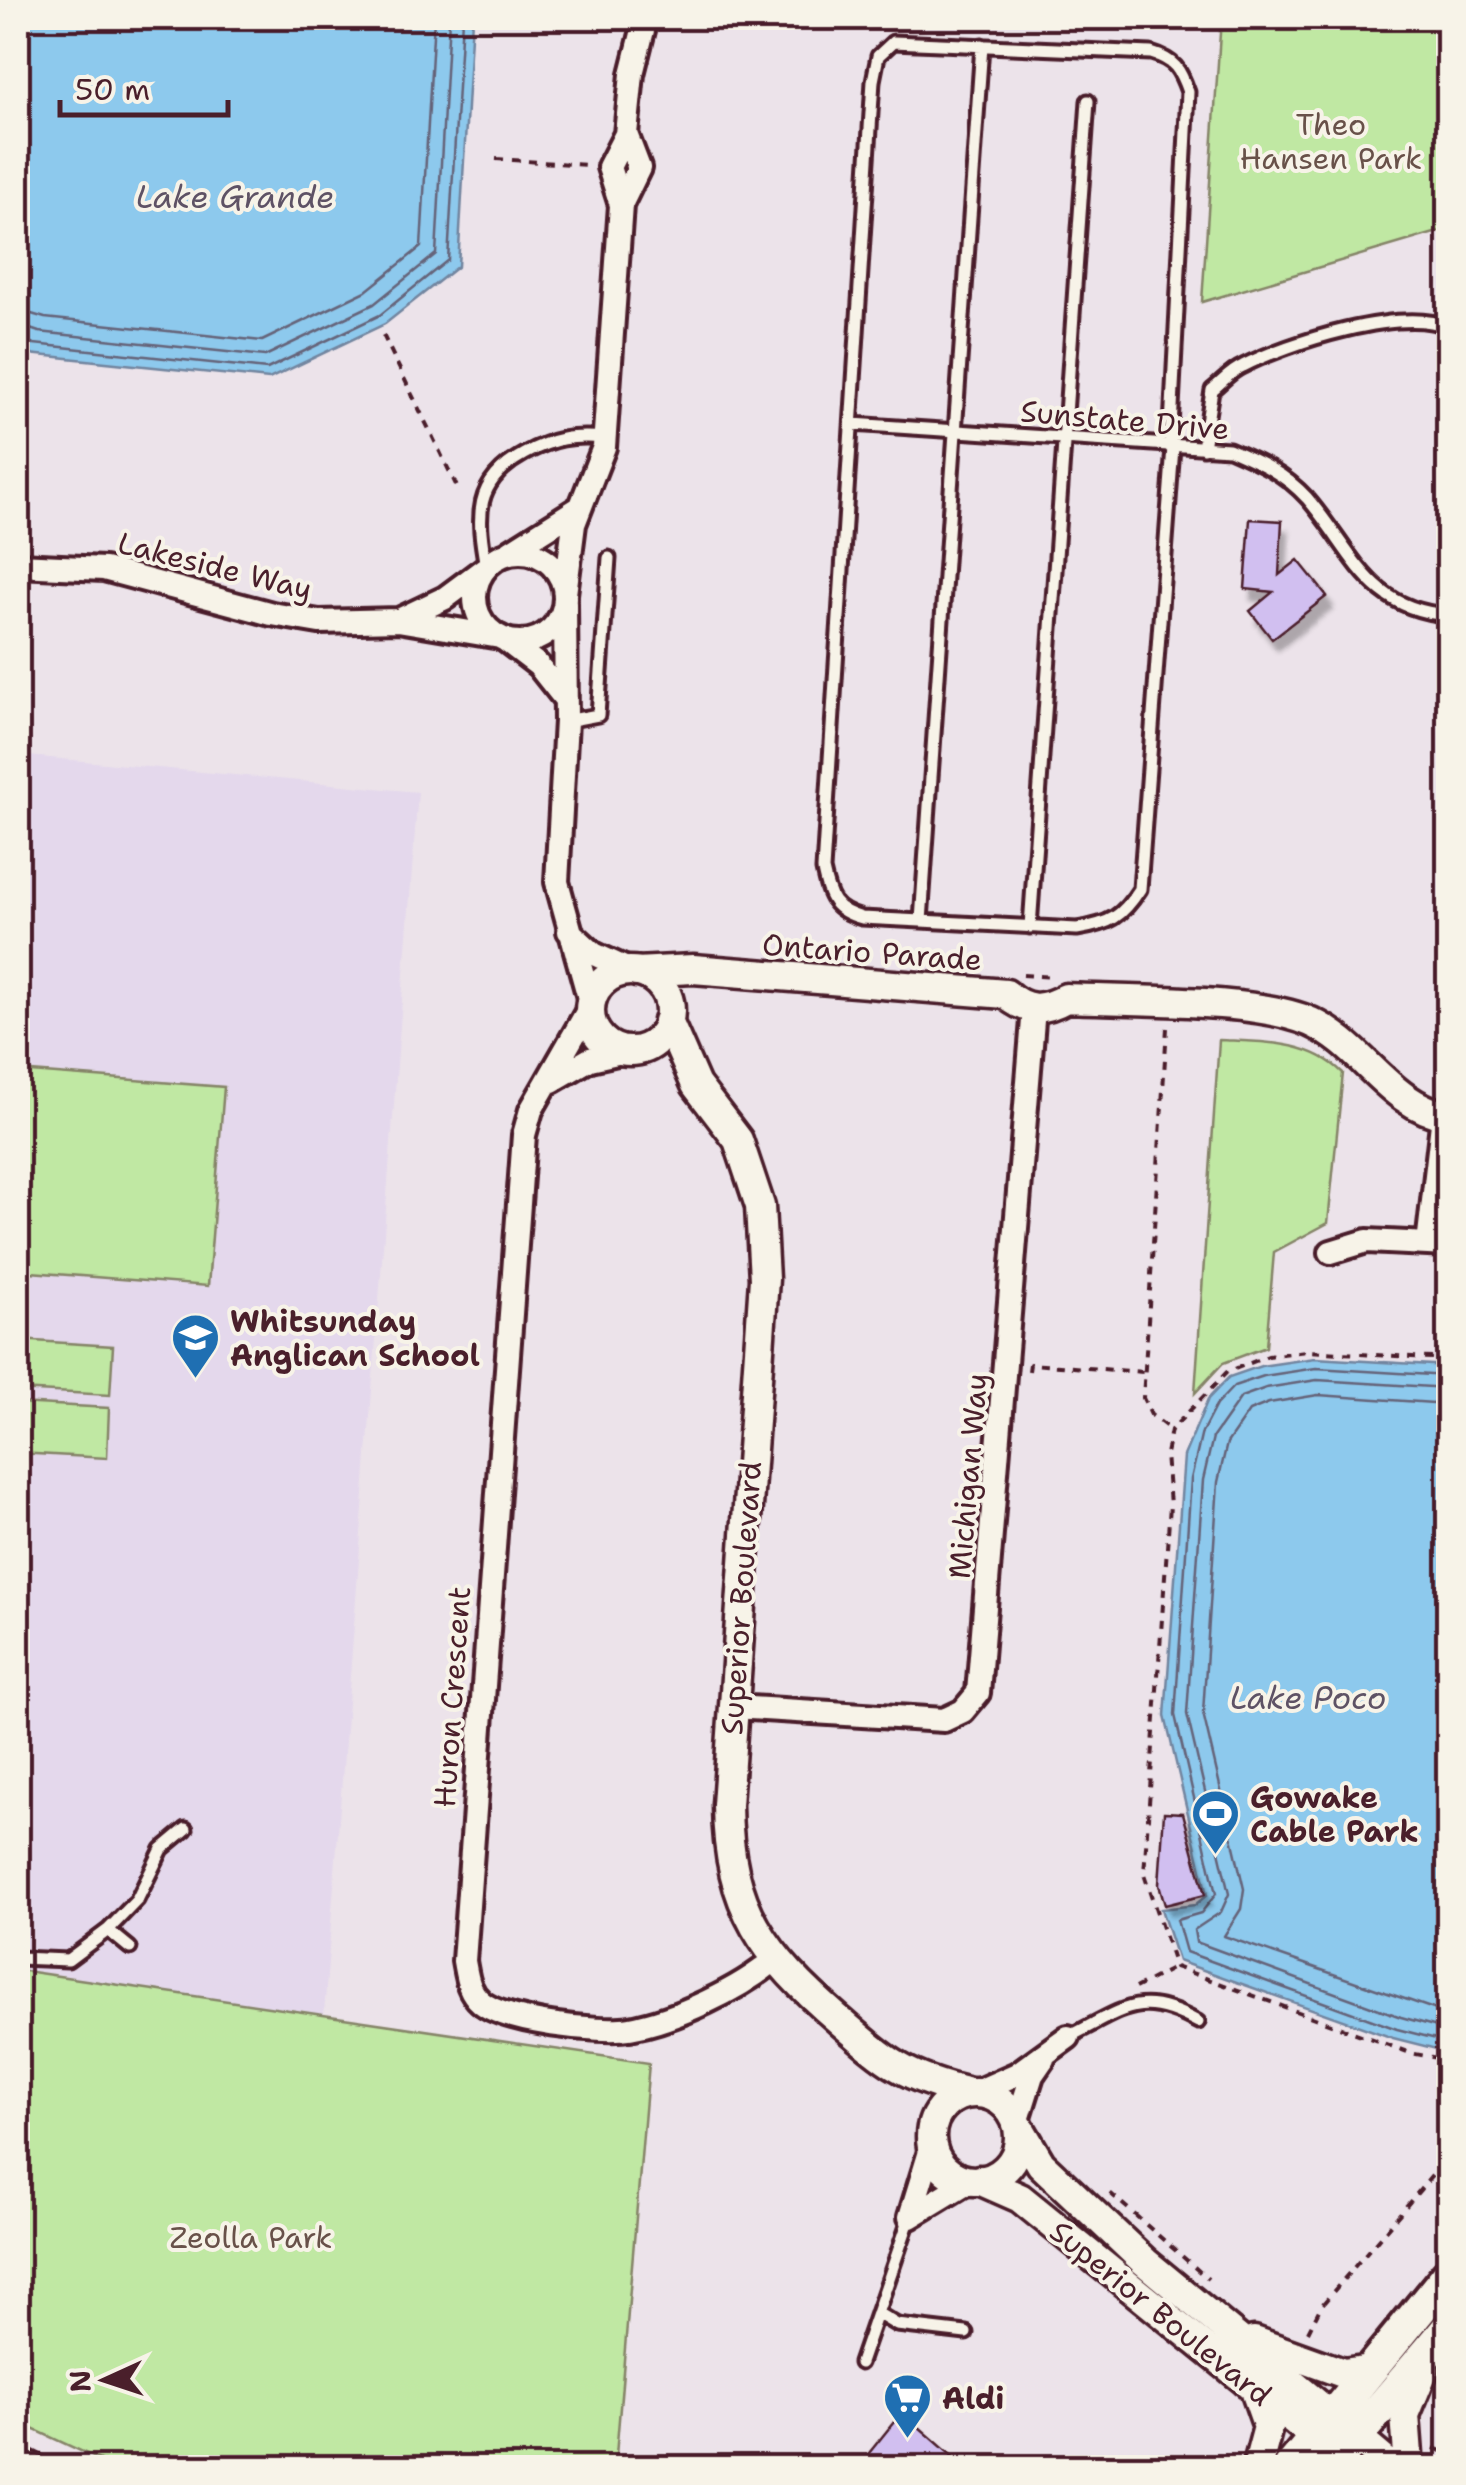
<svg xmlns="http://www.w3.org/2000/svg" width="1466" height="2485" font-family="'Shantell Sans',sans-serif">
  <style>
    .built { fill: #e4d8ec }
    .green { fill: #c0e8a3; stroke: #858467; stroke-width: 2.5 }
    .water { fill: #8dc9ed; stroke: #72859f; stroke-width: 2.5 }
    .lines { fill: none; stroke-linecap: round; stroke-linejoin: round }
    .shore { stroke: #656379; stroke-width: 2.5 }
    .building { fill: #d1bff0; stroke: #4a1f2b; stroke-width: 2.5; filter: url(#shadow) }
    .service-casing { stroke: #4a1f2b; stroke-width: 19 }
    .minor-casing { stroke: #4a1f2b; stroke-width: 30 }
    .tertiary-casing { stroke: #4a1f2b; stroke-width: 35 }
    .secondary-casing { stroke: #4a1f2b; stroke-width: 40 }
    .path { stroke: #4a1f2b; stroke-width: 4; stroke-dasharray: 8 8; stroke-linecap: butt }
    .service { stroke: #f7f3e8; stroke-width: 11 }
    .minor { stroke: #f7f3e8; stroke-width: 22 }
    .tertiary { stroke: #f7f3e8; stroke-width: 28 }
    .secondary { stroke: #f7f3e8; stroke-width: 32 }
    .labels { text-anchor: middle; dominant-baseline: central; stroke-width: 8; stroke-linejoin: round; paint-order: stroke }
    .park-label { font-size: 30px; fill: #685149; stroke: #f7f3e8 }
    .street-label { font-size: 30px; fill: #4a1f2b; stroke: #f7f3e8 }
    .poi-label { font-size: 30px; font-weight: bold; fill: #4a1f2b; stroke: #f7f3e8; text-anchor: start }
    .water-label { font-size: 32px; font-style: italic; fill: #5e5265; stroke: #f7f3e8 }
  </style>
  <defs>
    <filter id="shadow"><feDropShadow dx="6" dy="11" stdDeviation="2.5" flood-color="#0004"/></filter>
  </defs>
  <rect width="100%" height="100%" fill="#ece3ea"/>
  <filter id="ink" filterUnits="userSpaceOnUse"><feTurbulence type="fractalNoise" baseFrequency=".01" numOctaves="2"/><feDisplacementMap in="SourceGraphic" scale="20" xChannelSelector="R" yChannelSelector="G"/><feConvolveMatrix kernelMatrix="1 2 1 2 8 2 1 2 1" color-interpolation-filters="sRGB"/></filter>
  <g filter="url(#ink)">
    <path class="built" d="M18 755 418 792 324 2015 18 1970Z"/>
    <path class="green" d="M1221 18H1448V229L1202 302Z
      M1219 1040C1263 1042 1310 1040 1343 1073L1328 1223 1274 1252 1266 1347 1223 1363 1195 1393Z
      M18 1071 224 1087 208 1286 18 1271Z
      M18 1340 113 1346 110 1395 18 1390Z
      M18 1403 109 1408 107 1458 18 1453Z
      M18 1970 649 2063 615 2467H115L18 2422Z"/>
    <path class="water" d="M18 18H472L458 266 385 324 269 379 29 354 18 345Z
      M1315 1358 1448 1366V2052L1393 2038 1178 1961 1161 1909 1195 1905 1207 1895 1165 1716 1184 1456 1208 1399 1229 1377 1261 1366Z"/>
    <g class="lines">
      <path class="shore" d="M18 310 45 318 262 341 366 291 421 247 434 18
        M18 325 39 332 265 356 374 304 436 254 449 18
        M18 338 34 344 267 369 380 315 448 260 462 18
        M1448 1376 1316 1368 1264 1376 1234 1386 1216 1405 1202 1432 1191 1479 1175 1715 1216 1894 1201 1913 1177 1920 1186 1952 1397 2029 1448 2042
        M1448 1388 1317 1380 1266 1388 1241 1397 1213 1437 1203 1480 1187 1714 1229 1894 1221 1912 1194 1930 1196 1942 1401 2017 1448 2030
        M1448 1404 1318 1395 1269 1403 1249 1411 1227 1443 1218 1482 1203 1713 1244 1889 1241 1909 1224 1936 1448 2014"/>
    </g>
    <path class="building" d="M1250 519 1282 521 1279 575 1298 560 1327 596 1272 639 1250 611 1273 592 1245 589Z
      M1164 1812 1183 1813 1205 1895 1165 1905 1159 1884Z
      M902 2412 966 2468H857Z"/>
    <g class="lines">
      <defs>
        <path id="service" d="M852 424 1229 449C1259 462 1284 473 1307 498 1354 552 1367 609 1448 615
          M1170 447 1188 92C1180 69 1175 60 1151 53L893 42 878 56 873 81 823 870C829 898 833 910 862 918L1077 929C1110 924 1122 917 1140 889L1173 447
          M1203 448 1212 390C1222 382 1231 371 1243 366 1288 343 1402 306 1448 327
          M486 567C477 516 473 482 524 454 553 438 572 435 605 438
          M1446 615 1448 554
          M566 721 598 715 609 558
          M921 921 982 45
          M1030 927 1088 101
          M130 1948 108 1930 137 1900 162 1849 186 1829
          M18 1958 68 1960 108 1930
          M1068 2037C1123 2010 1139 1989 1198 2022
          M877 2313 897 2325 966 2333
          M860 2363 910 2217"/>
        <path id="minor" d="M621 205 609 167 626 134
          M511 551 579 508
          M475 597a45 45 0 1 1 90 0a45 45 0 1 1-90 0Z
          M18 565 104 569 272 614 319 622 398 620 500 637
          M565 594 574 524 604 447 621 205 639 168 626 134 632 74 646 18
          M565 603 566 721 557 882 591 1005
          M401 619 445 598 484 569
          M504 639 538 665 565 699
          M569 931 594 954 633 972
          M590 1007 531 1110 524 1135 464 1961C467 1977 468 1991 481 2002 503 2022 600 2033 630 2028 675 2020 741 1989 774 1960
          M552 1081 590 1059 626 1051
          M1443 1115 1428 1244 1448 1245
          M1331 1252 1367 1241 1428 1244
          M733 1707 944 1720 963 1711 978 1693 1034 1008
          M974 2093 1017 2074 1068 2037
          M1017 2123 1032 2075 1043 2059
          M910 2217 932 2145
          M910 2217 971 2180
          M18 2458 38 2468"/>
        <path id="tertiary" d="M590 1011a40 40 0 1 1 80 0a40 40 0 1 1-80 0Z
          M636 972 693 969 1006 994C1026 1012 1043 1011 1066 998 1128 1001 1258 998 1311 1022 1364 1046 1389 1106 1448 1116
          M668 1021 696 1085 738 1140 760 1206 764 1279 727 1805C728 1908 764 1955 839 2020 888 2063 905 2078 970 2093
          M931 2137a44 44 0 1 1 88 0a44 44 0 1 1-88 0Z
          M1018 2125 1041 2164 1145 2262 1333 2417
          M979 2180 1020 2198 1315 2437
          M1254 2341 1343 2373 1371 2369
          M1256 2393 1268 2427 1257 2468
          M1355 2436 1393 2468
          M1409 2468 1405 2415 1424 2369"/>
        <path id="secondary" d="M1290 2468 1448 2275
          M1330 2468 1448 2328"/>
      </defs>
      <use href="#service" class="service-casing"/>
      <use href="#minor" class="minor-casing"/>
      <use href="#tertiary" class="tertiary-casing"/>
      <use href="#secondary" class="secondary-casing"/>
      <path class="path" d="M496 159 586 165
        M383 335 460 493
        M1023 975 1054 977
        M1167 1028 1143 1398 1151 1415 1171 1430
        M1448 1359 1306 1351 1268 1356 1227 1372 1171 1430 1166 1454 1170 1505 1144 1874 1175 1967 1410 2053 1448 2060
        M1029 1371 1030 1364 1144 1372
        M1135 1988 1175 1967
        M1110 2193 1208 2279
        M1308 2332 1321 2306 1448 2157
        M1434 2448 1448 2454"/>
      <use href="#service" class="service"/>
      <use href="#minor" class="minor"/>
      <use href="#tertiary" class="tertiary"/>
      <use href="#secondary" class="secondary"/>
    </g>
  </g>
  <defs>
    <symbol id="school-pin" viewBox="-11 -11 22 30"><path d="M0 17L-7.5 6A9.5 9.5 0 1 1 7.5 6Z" fill="#1f6fb2" stroke="#f7f3e8"/><path d="M0-5L7-2L0 1L-7-2ZM-4 1L0 2.5L4 1V4Q0 6-4 4Z" fill="#fff"/></symbol>
    <symbol id="stadium-pin" viewBox="-11 -11 22 30"><path d="M0 17L-7.5 6A9.5 9.5 0 1 1 7.5 6Z" fill="#1f6fb2" stroke="#f7f3e8"/><path d="M0-5a6.5 5 0 1 0 0 10a6.5 5 0 1 0 0-10ZM-3.5-1.8h7v3.6h-7Z" fill="#fff"/></symbol>
    <symbol id="supermarket-pin" viewBox="-11 -11 22 30"><path d="M0 17L-7.5 6A9.5 9.5 0 1 1 7.5 6Z" fill="#1f6fb2" stroke="#f7f3e8"/><path d="M-6-5.5h2.5l.6 2H6L4.5 2H-2.5L-4.4-4H-6ZM-1.5 3.2a1.3 1.3 0 1 0 .1 0ZM3 3.2a1.3 1.3 0 1 0 .1 0Z" fill="#fff"/></symbol>
  </defs>
  <g fill-rule="evenodd">
    <use href="#school-pin" x="168" y="1310" width="55" height="75"/>
    <use href="#stadium-pin" x="1188" y="1786" width="55" height="75"/>
    <use href="#supermarket-pin" x="880" y="2370" width="55" height="75"/>
  </g>
  <g class="labels">
    <g class="park-label">
      <text x="1331" y="124">Theo<tspan x="1331" dy="34">Hansen Park</tspan></text>
      <text x="251" y="2237">Zeolla Park</text>
    </g>
    <g class="street-label">
      <text transform="translate(1125 420) rotate(5)">Sunstate Drive</text>
      <text transform="translate(215 566) rotate(14)">Lakeside Way</text>
      <text transform="translate(872 952) rotate(4)">Ontario Parade</text>
      <text transform="translate(968 1476) rotate(-85)">Michigan Way</text>
      <text transform="translate(741 1598) rotate(-86)">Superior Boulevard</text>
      <text transform="translate(452 1697) rotate(-86)">Huron Crescent</text>
      <text transform="translate(1161 2313) rotate(39)">Superior Boulevard</text>
    </g>
    <g class="poi-label">
      <text x="230" y="1321">Whitsunday<tspan x="230" dy="34">Anglican School</tspan></text>
      <text x="1250" y="1797">Gowake<tspan x="1250" dy="34">Cable Park</tspan></text>
      <text x="942" y="2398">Aldi</text>
    </g>
    <g class="water-label">
      <text x="235" y="196">Lake Grande</text>
      <text x="1308" y="1697">Lake Poco</text>
    </g>
  </g>
  <rect width="1466" height="2485" fill="none" stroke="#f7f3e8" stroke-width="60"/>
  <rect x="30" y="30" width="1406" height="2425" fill="none" stroke="#4a1f2b" stroke-width="4" filter="url(#ink)"/>
  <g transform="translate(105 2380) rotate(267)" stroke="#f7f3e8" stroke-width="8" paint-order="stroke">
  <path d="M0-8L18 38L0 25L-18 38Z" fill="#4a1f2b"/>
  <text y="-15" font-size="28" font-weight="bold" text-anchor="middle" fill="#4a1f2b">N</text>
  </g>
  <path d="M60 100v15h168v-15" fill="none" stroke="#4a1f2b" stroke-width="5"/>
  <text x="75" y="100" font-size="30" fill="#4a1f2b" stroke="#f7f3e8" stroke-width="8" paint-order="stroke">50 m</text>
</svg>
